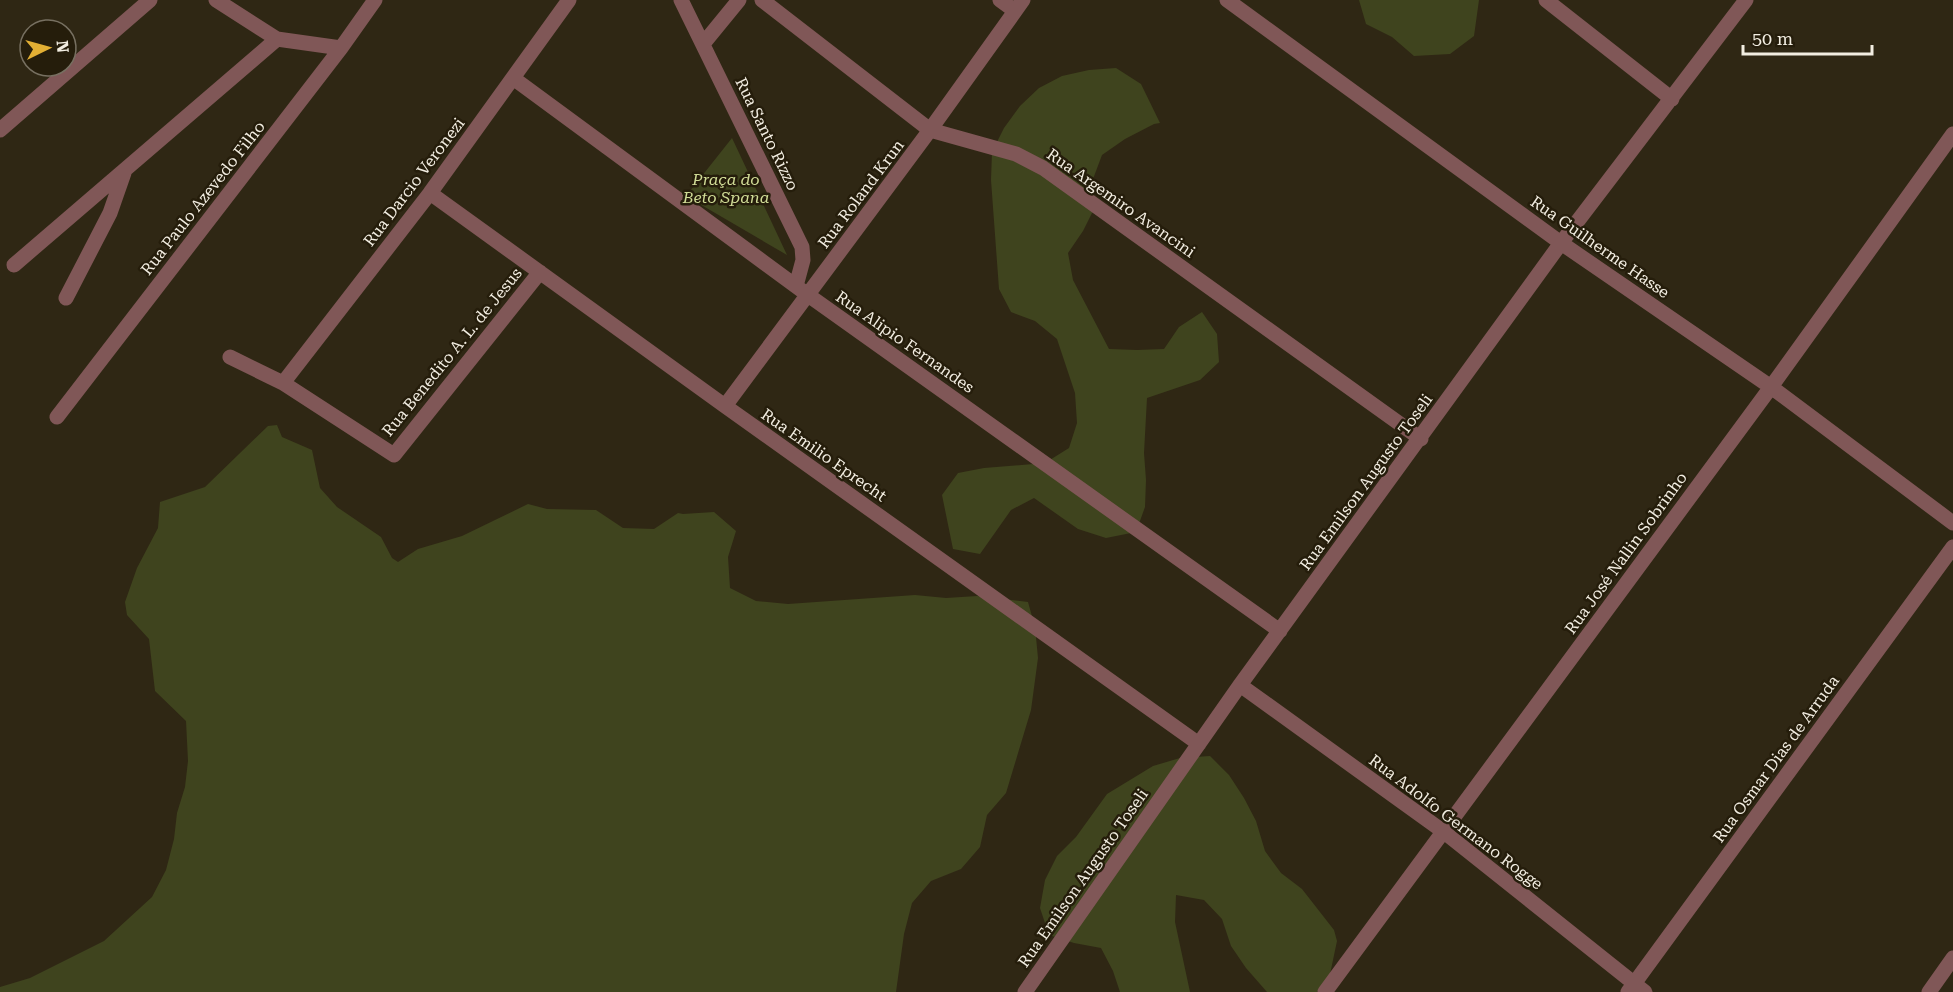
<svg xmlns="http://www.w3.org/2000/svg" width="1953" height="992" font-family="'Roboto Serif',serif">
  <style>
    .green { fill: #3f441e }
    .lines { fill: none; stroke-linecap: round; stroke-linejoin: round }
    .street { stroke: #805757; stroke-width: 15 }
    .labels { text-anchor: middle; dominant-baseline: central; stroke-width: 5; stroke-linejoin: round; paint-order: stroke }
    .street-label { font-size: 16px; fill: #f2ede1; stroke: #251d0b }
    .park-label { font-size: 16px; font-style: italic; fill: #d0db96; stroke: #251d0b }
  </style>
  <rect width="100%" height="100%" fill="#2f2714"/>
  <path class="green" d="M1359 0H1479L1474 36 1450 54 1414 56 1392 37 1366 24Z
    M1116 68 1141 84 1160 123 1154 124 1125 139 1102 155 1093 179 1095 207 1083 231 1068 253 1073 280 1109 349 1137 350 1164 349 1179 327 1202 312 1217 334 1219 362 1200 380 1147 398 1144 453 1146 480 1145 507 1136 532 1106 538 1078 529 1034 498 1011 510 980 554 953 549 942 495 958 473 984 468 1045 463 1069 448 1077 423 1075 393 1057 339 1035 321 1011 312 999 289 991 180 992 152 1004 128 1020 106 1039 88 1062 76 1089 70Z
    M732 138 787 255 686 196Z
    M277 425 282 437 312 450 320 488 337 507 381 537 392 558 398 562 418 549 462 536 528 504 547 509 596 510 623 528 654 529 678 513 683 514 714 512 736 531 728 557 730 588 756 601 788 604 915 595 946 598 977 596 1028 602 1035 627 1038 658 1031 710 1006 793 987 815 980 847 961 869 931 881 912 903 904 934 896 992H0V987L30 978 104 941 152 897 166 870 174 839 177 813 185 787 188 761 186 721 155 691 149 639 127 615 125 602 137 568 158 528 160 502 205 487 268 426Z
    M1210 756 1229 775 1244 798 1256 821 1265 851 1281 873 1302 889 1334 930 1337 941 1329 979 1317 992H1267L1246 968 1231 946 1222 919 1204 900 1176 895 1175 922 1190 992H1120L1113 971 1101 948 1074 943 1049 935 1040 908 1045 880 1057 856 1076 837 1107 794 1153 766 1180 758Z"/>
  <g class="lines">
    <path class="street" d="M216 0 277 39 341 48
      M681 0 802 247 803 260 796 286
      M762 0 930 130 1016 154 1043 168 1421 439
      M1000 0 1015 11
      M1227 0 1561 243 1771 387 1953 523
      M1546 0 1672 99
      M703 44 739 0
      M513 78 808 295 1280 631
      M0 130 150 0
      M430 193 725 406 1199 744
      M14 265 277 39
      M66 298 110 213 124 173
      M230 357 283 383 394 455 540 272
      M283 383 430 193 569 0
      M725 406 930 130 1023 0
      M57 417 341 48 375 0
      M1240 685 1444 832 1645 992
      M1025 992 1240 685 1561 243 1746 0
      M1325 992 1771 387 1953 134
      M1628 992 1953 547
      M1929 992 1953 958"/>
  </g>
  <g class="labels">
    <g class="street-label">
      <text transform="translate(767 134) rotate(64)">Rua Santo Rizzo</text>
      <text transform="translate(414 182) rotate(-53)">Rua Darcio Veronezi</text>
      <text transform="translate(861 194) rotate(-53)">Rua Roland Krun</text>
      <text transform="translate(203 198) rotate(-52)">Rua Paulo Azevedo Filho</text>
      <text transform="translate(1121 203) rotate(35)">Rua Argemiro Avancini</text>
      <text transform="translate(1600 247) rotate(35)">Rua Guilherme Hasse</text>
      <text transform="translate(905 342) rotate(35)">Rua Alipio Fernandes</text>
      <text transform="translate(452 352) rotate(-51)">Rua Benedito A. L. de Jesus</text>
      <text transform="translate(824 455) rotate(35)">Rua Emilio Eprecht</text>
      <text transform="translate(1366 482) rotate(-54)">Rua Emilson Augusto Toseli</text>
      <text transform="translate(1626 553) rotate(-54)">Rua José Nallin Sobrinho</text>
      <text transform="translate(1776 759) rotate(-54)">Rua Osmar Dias de Arruda</text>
      <text transform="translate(1456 822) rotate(37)">Rua Adolfo Germano Rogge</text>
      <text transform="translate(1083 878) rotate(-55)">Rua Emilson Augusto Toseli</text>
    </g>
    <g class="park-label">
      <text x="726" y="179">Praça do<tspan x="726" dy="18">Beto Spana</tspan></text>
    </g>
  </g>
  <g transform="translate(48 48) rotate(85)"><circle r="28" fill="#251d0b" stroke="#777061" stroke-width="1.5"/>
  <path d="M0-4.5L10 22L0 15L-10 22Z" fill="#e2af34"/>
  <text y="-9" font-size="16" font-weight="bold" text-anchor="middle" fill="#f2ede1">N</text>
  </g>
  <path d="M1743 45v9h129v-9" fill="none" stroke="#f2ede1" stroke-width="3"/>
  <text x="1752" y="45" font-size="18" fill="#f2ede1" stroke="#251d0b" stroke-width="4.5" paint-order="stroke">50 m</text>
</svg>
